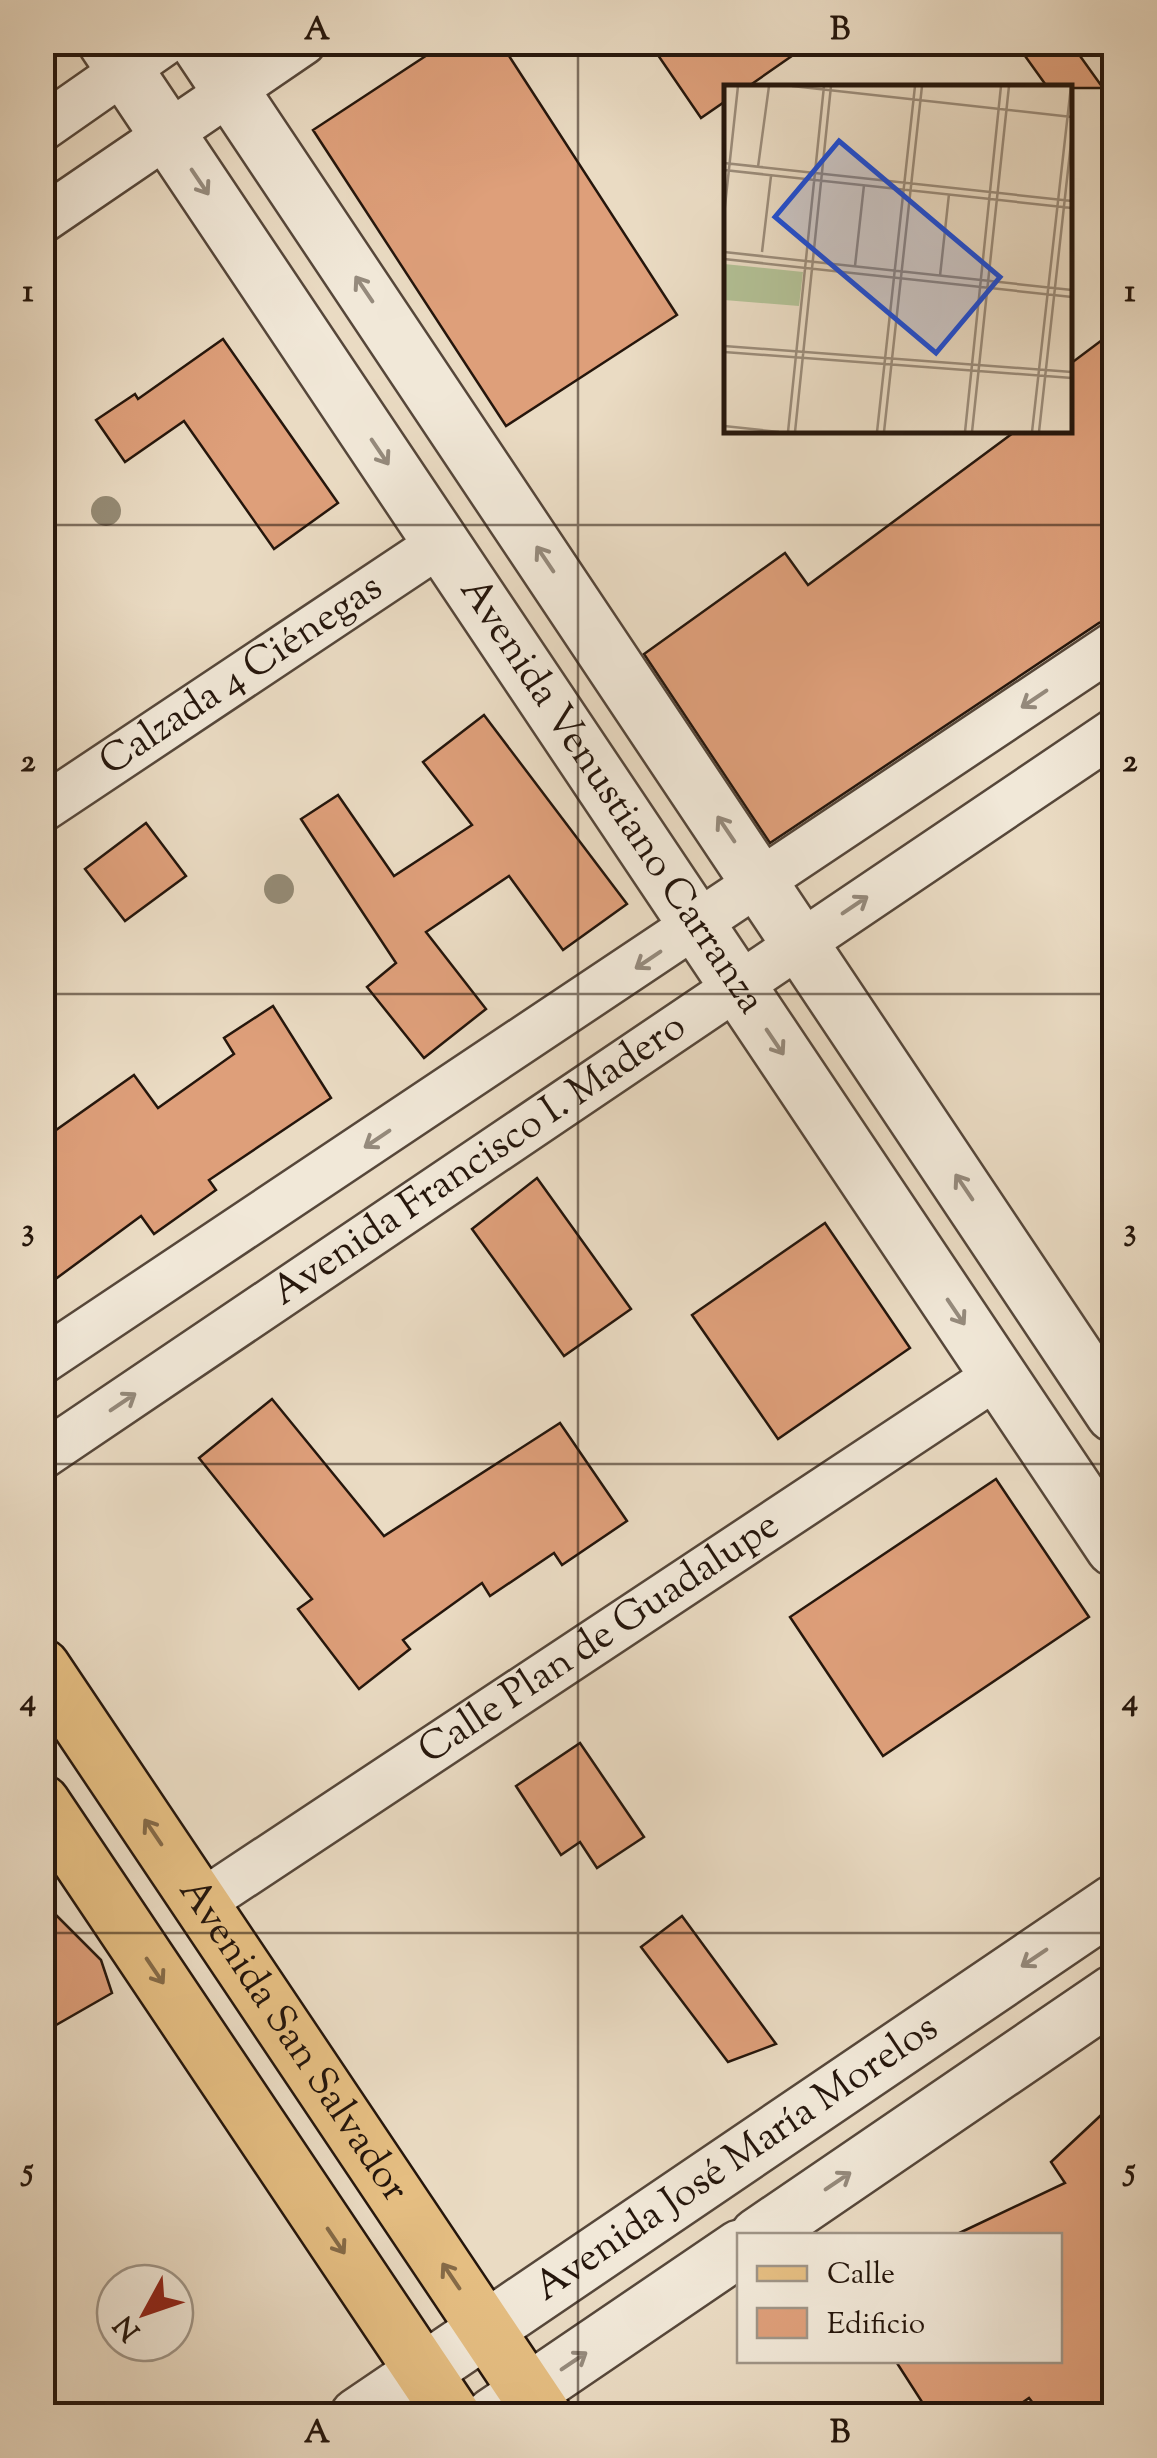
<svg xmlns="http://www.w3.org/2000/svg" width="1157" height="2458" font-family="'Sorts Mill Goudy',serif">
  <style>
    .building { fill: #de9f7a; stroke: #25160c; stroke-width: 2.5 }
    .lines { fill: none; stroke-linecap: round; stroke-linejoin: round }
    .minor-casing { stroke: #56473a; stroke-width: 50 }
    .tertiary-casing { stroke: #56473a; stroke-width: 60 }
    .primary-casing { stroke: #25160c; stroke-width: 60 }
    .minor { stroke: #f1e8d8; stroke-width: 45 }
    .tertiary { stroke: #f1e8d8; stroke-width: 55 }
    .primary { stroke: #e5be82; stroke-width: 55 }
    .tree { fill: #958b75 }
    .oneway { stroke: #958a7c }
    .oneway2 { stroke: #856a47 }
    .grid { fill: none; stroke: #25160c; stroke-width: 2.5; stroke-opacity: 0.55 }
    .labels { text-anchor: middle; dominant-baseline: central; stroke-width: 9; stroke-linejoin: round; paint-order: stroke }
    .street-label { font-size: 40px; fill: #25160c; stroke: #f1e8d8 }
    .inset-road { fill: none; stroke: #9b8c7a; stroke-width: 2.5 }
    .view { fill: #1d4ed8; fill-opacity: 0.15; stroke: #1d4ed8; stroke-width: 5 }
    .inset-edge { fill: none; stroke: #25160c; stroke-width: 5 }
    .neatline { fill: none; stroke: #25160c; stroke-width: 4 }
    .grid-label { font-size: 32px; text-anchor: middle; font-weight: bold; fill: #25160c }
  </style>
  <rect width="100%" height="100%" fill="#eadbc3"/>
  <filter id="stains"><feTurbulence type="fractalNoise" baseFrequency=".002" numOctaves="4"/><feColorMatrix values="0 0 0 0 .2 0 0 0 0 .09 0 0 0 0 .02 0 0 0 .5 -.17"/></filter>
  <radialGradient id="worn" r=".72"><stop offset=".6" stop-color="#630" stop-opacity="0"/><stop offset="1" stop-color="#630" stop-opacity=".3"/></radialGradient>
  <path class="building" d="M447 42H500L677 315 506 426 313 130Z
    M649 42H812L746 88H727V100L701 118Z
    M1015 42H1070L1103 88H1048Z
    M1114 331V618L1099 623 770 843 644 654 785 553 808 585 1017 430H1070V364Z
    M223 339 338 503 274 549 184 421 125 462 96 420 135 394 138 399Z
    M484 715 627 904 563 950 509 876 426 932 486 1009 424 1058 367 987 396 963 301 819 338 795 394 876 472 825 423 762Z
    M146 823 186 876 125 921 85 869Z
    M273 1006 331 1098 209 1180 216 1190 154 1234 141 1216 42 1289V1140L134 1075 158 1108 234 1054 224 1038Z
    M537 1178 631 1309 564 1356 472 1229Z
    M825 1223 910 1348 778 1439 692 1315Z
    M272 1399 384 1536 560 1423 627 1521 562 1565 554 1553 490 1596 482 1583 403 1640 410 1649 359 1689 298 1609 312 1599 199 1458Z
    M996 1479 1089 1617 883 1756 790 1617Z
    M580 1743 644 1837 597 1868 580 1842 561 1855 516 1786Z
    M42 1901 101 1960 112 1993 56 2025 42 2001Z
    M682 1916 776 2044 728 2062 641 1947Z
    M1114 2103V2416H1043L1029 2398 1003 2416H931L895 2360H1060V2236H953L1065 2183 1051 2162Z"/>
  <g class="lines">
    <defs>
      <g id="minor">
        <path d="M42 128 165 42"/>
        <path d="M42 220 303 42"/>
        <path id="s1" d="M42 809 441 543"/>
        <path d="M42 1361 1114 645"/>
        <path id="s2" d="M42 1456 1114 732"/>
        <path id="s3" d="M201 1903 998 1375"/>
      </g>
      <g id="tertiary">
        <path id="s4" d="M106 42 1114 1548"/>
        <path d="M198 42 1114 1414"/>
        <path d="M758 2236 1114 1993"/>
        <path id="s5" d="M358 2416 1114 1903"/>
        <path d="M493 2416 740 2248"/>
      </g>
      <g id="primary">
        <path id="s6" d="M42 1667 544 2416"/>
        <path d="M42 1803 453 2416"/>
      </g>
    </defs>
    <use href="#minor" class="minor-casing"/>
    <use href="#tertiary" class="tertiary-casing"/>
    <use href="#primary" class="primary-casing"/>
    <use href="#minor" class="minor"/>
    <use href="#tertiary" class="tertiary"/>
    <use href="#primary" class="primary"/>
  </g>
  <g class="tree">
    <circle cx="106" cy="511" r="15"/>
    <circle cx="279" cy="889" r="15"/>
  </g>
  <defs><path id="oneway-shaft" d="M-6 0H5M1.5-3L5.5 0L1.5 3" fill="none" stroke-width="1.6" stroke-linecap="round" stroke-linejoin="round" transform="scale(2.5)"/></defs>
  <g class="oneway">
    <use href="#oneway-shaft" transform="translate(200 182) rotate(56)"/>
    <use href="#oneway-shaft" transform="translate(364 289) rotate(-124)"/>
    <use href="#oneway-shaft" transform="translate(380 452) rotate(56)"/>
    <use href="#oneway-shaft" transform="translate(545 559) rotate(-124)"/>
    <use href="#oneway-shaft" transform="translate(1034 699) rotate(146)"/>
    <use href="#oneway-shaft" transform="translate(726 829) rotate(-124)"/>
    <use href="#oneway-shaft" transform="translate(855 905) rotate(-34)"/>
    <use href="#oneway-shaft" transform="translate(648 960) rotate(146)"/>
    <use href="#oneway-shaft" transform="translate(775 1042) rotate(56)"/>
    <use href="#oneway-shaft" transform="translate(377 1139) rotate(146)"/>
    <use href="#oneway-shaft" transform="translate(964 1187) rotate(-124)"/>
    <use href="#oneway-shaft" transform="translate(956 1312) rotate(56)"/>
    <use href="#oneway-shaft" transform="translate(123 1402) rotate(-34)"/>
    <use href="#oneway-shaft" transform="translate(1034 1958) rotate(146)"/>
    <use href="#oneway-shaft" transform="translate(838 2181) rotate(-34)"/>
    <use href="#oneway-shaft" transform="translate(574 2361) rotate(-34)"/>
  </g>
  <g class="oneway2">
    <use href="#oneway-shaft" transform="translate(153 1832) rotate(-124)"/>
    <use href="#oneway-shaft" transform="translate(155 1971) rotate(56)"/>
    <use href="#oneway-shaft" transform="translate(336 2241) rotate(56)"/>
    <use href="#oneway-shaft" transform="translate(451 2276) rotate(-124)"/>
  </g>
  <path class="grid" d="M578 42V2416M42 525H1114M42 994H1114M42 1464H1114M42 1933H1114"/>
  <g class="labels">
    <g class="street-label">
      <text stroke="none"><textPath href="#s1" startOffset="240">Calzada 4 Ciénegas</textPath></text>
      <text stroke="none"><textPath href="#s4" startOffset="908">Avenida Venustiano Carranza</textPath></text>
      <text stroke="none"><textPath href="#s2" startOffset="528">Avenida Francisco I. Madero</textPath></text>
      <text stroke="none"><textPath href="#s3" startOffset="478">Calle Plan de Guadalupe</textPath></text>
      <text stroke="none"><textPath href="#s6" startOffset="450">Avenida San Salvador</textPath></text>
      <text stroke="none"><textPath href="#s5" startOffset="458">Avenida José María Morelos</textPath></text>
    </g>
  </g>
  <g transform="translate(724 85)">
    <rect width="348" height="348" fill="#eadbc3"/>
    <path d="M0 179 79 187 75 221 0 215Z" fill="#b3c196"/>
    <path class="inset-road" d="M68 1 348 32M0 78 348 116M34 82 45 1M0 85 348 123M0 130 14 1M0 167 348 205M38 167 47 91M0 174 348 212M131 181 140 100M216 191 225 109M0 261 348 287M0 267 348 293M0 341 55 347M64 347 100 1M71 347 107 1M153 347 191 1M160 347 198 1M241 347 277 1M248 347 285 1M308 347 347 1M315 347 348 49"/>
    <path class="view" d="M115 56 276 192 212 268 51 132Z"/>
    <rect width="348" height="348" class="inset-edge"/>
  </g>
  <rect width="1157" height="2458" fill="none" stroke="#eadbc3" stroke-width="110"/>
  <rect x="737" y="2233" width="325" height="130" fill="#f1e8d8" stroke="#9f9486" stroke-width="2.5"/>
  <rect x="757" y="2266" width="50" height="15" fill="#e5be82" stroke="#9f9486" stroke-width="2.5"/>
  <text x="827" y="2283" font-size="30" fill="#25160c">Calle</text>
  <rect x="757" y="2308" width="50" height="30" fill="#de9f7a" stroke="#9f9486" stroke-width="2.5"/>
  <text x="827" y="2333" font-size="30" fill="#25160c">Edificio</text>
  <g transform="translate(145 2313) rotate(230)"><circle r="48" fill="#f1e8d8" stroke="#9f9486" stroke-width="2.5"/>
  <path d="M0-8L18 38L0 25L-18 38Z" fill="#8f2418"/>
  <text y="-15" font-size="28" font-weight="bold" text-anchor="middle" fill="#25160c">N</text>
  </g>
  <rect x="55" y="55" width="1047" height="2348" class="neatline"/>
  <g class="grid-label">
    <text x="317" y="39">A</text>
    <text x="840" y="39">B</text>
    <text x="28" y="301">1</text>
    <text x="1130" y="301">1</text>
    <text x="28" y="771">2</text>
    <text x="1130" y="771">2</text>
    <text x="28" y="1240">3</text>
    <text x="1130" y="1240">3</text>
    <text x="28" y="1710">4</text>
    <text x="1130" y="1710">4</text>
    <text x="28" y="2180">5</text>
    <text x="1130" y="2180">5</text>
    <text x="317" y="2442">A</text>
    <text x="840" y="2442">B</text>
  </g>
  <rect width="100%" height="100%" filter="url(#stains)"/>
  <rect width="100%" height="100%" fill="url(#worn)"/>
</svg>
